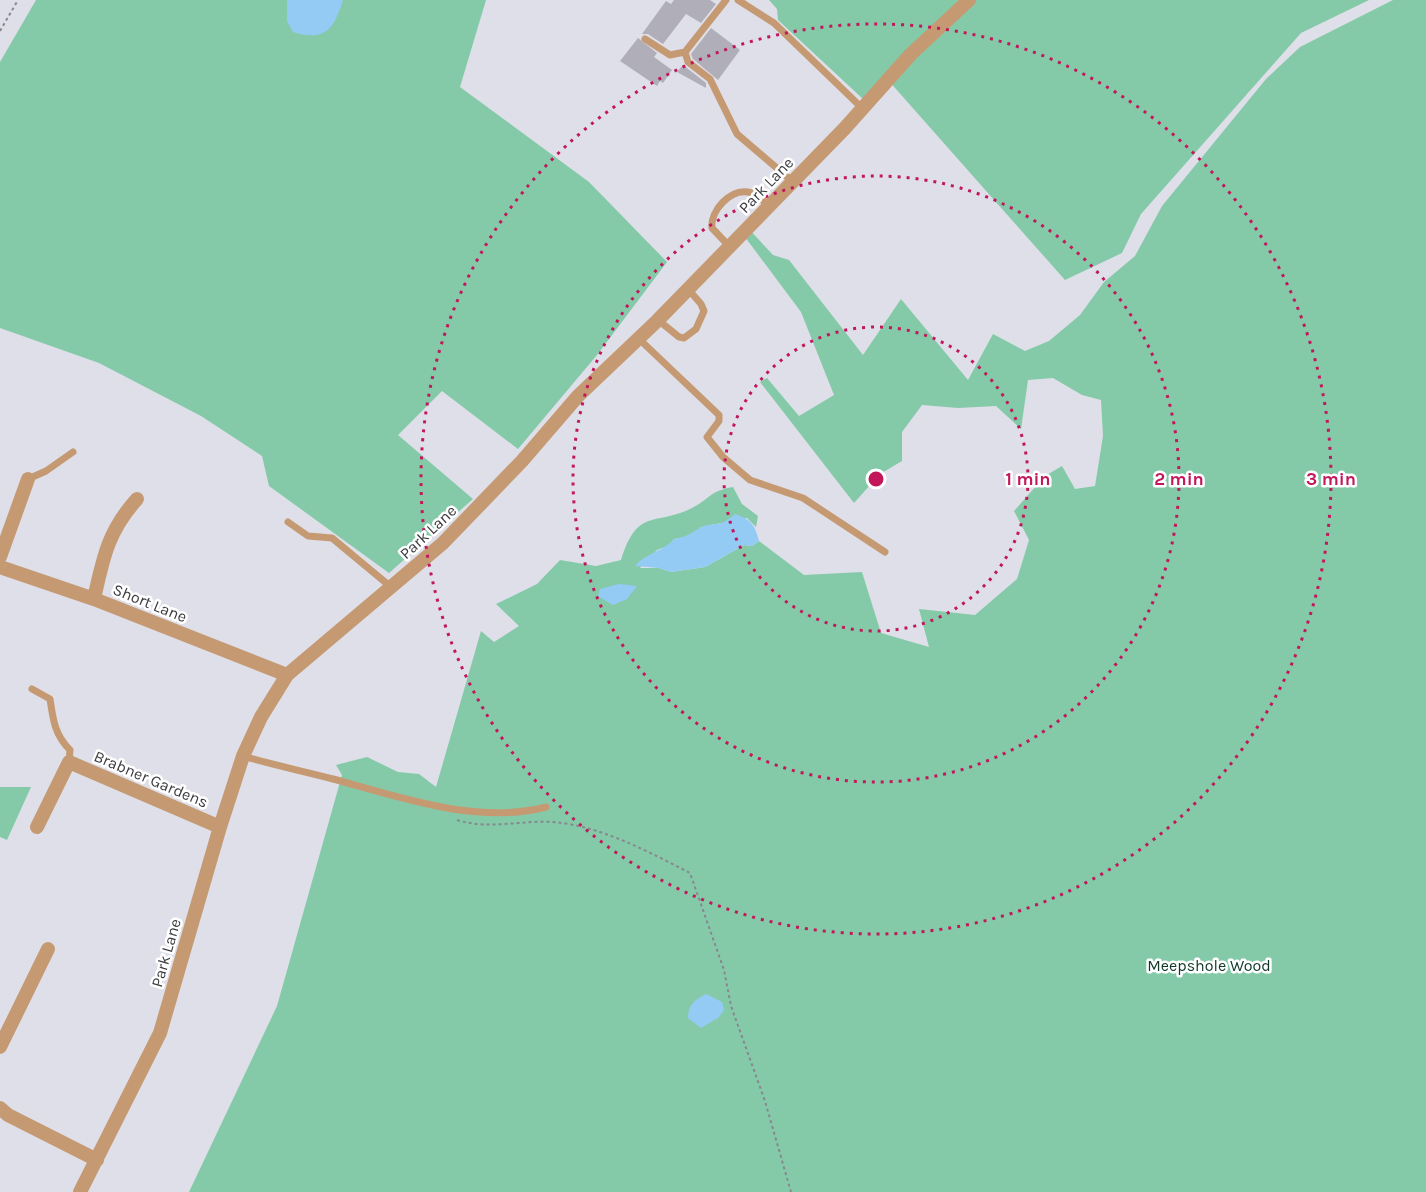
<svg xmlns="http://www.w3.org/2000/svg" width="1426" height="1192" font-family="Karla,sans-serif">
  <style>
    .green { fill: #84caa9 }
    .water { fill: #94cbf5 }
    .building { fill: #b0afb9 }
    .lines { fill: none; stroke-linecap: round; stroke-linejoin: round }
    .path { stroke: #87888e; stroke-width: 2; stroke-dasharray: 3 3; stroke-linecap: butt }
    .service { stroke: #c59a73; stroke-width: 7 }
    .minor { stroke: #c59a73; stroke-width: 14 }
    .ring { fill: none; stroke: #c2185b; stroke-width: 3; stroke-dasharray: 3 6 }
    .labels { text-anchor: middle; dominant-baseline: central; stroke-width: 5; stroke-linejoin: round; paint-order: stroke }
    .street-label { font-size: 16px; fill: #3c3c40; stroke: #fff }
    .park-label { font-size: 16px; fill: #103828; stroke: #fff }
    .centre { fill: #c2185b; stroke: #fff; stroke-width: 3 }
    .ring-label { font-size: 18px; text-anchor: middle; font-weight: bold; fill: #c2185b; stroke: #fff; stroke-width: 5; stroke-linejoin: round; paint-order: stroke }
  </style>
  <rect width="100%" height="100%" fill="#dedfe8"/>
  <path class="green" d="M36 0H486L460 87 589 182 667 262 597 355 518 449 442 391 398 435 473 499 389 573 269 486 262 456 201 416 99 363 0 328V62Z
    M769 0H1369L1301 33 1141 214 1122 253 1065 280 888 80 863 99 778 20 777 9Z
    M1393 0H1426V1192H189L277 1006 342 775 336 765 367 757 398 772 419 774 436 787 481 631 494 642 519 626 496 604 537 584 560 560 596 566 621 560C638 507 653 527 692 508 710 499 709 491 733 487L742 504 758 516 756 527 747 518 701 527 691 536 674 539 668 546 657 550 640 568H659L671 572 705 567 744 545 752 546 759 541 804 575 862 572 881 633 929 647 919 609 975 615 1017 579 1029 540 1014 511 1045 476 1062 466 1075 489 1095 486 1103 436 1101 400 1082 395 1053 378 1028 380 1021 429 996 406 958 408 922 405 902 432V461L880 474 854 503 760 382 767 378 799 416 834 395 801 312 742 233 747 227 773 255 789 260 863 355 901 299 968 380 993 334 1025 351 1049 341 1080 315 1104 282 1135 256 1162 206 1266 79 1300 47Z
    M0 787H31L7 840 0 837Z"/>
  <path class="water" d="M287 0H343C334 29 325 42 293 32L287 21Z
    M735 514C751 519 755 525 759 541L752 546 744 545 705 567 671 572 659 568 635 566C646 553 664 551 674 539 686 537 690 534 700 528 712 521 720 529 735 514Z
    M619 584 637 586 627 599 613 605 598 596 600 589Z
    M706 994 722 1002 724 1010 718 1018 701 1028 688 1018C688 1005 694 1000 706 994Z"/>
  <path class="building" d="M674 0H710L716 4 701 23 686 14 663 44 648 34H642L666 1 671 4Z
    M711 28 740 50 718 80 693 59 691 54Z
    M638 38 657 53 654 57 672 70 663 83 660 81 657 86 620 61Z
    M683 65 706 83V88L677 72Z"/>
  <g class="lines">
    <path class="path" d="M0 31 18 0
      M457 820C489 830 521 820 553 822 601 826 647 851 690 873L724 970 731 1006 765 1101 791 1192"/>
    <path class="service" d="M726 0 685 52 688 62 710 79 737 134 792 181
      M738 0 774 23 862 108
      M645 39 670 55 685 52
      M729 246 712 228C710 211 730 189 748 192 756 193 763 201 768 205
      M658 320 679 337 684 338 696 329 704 311 701 304 688 289
      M638 338 719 415V421L707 437 723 457 750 480 803 498 885 552
      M28 479 46 471 73 452
      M288 522 308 536 332 538 391 587
      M32 689 50 699C53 720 55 735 70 750L69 762
      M243 756C273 765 303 771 333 779 399 797 477 825 546 807"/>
    <path class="minor" d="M0 557 28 479
      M0 567 94 599 287 675
      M94 599C103 558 108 531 137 499
      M37 827 69 762 220 827
      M0 1047 48 949
      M0 1108 8 1115 97 1160
      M80 1192 160 1033 220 827 243 756 261 717 287 675 443 543 522 461 578 396 658 320 845 128 911 54 969 0"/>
  </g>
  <g class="ring">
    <circle cx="876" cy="479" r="152"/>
    <circle cx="876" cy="479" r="303"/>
    <circle cx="876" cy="479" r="455"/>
  </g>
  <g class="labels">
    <g class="street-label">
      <text transform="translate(766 185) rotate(-46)">Park Lane</text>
      <text transform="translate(428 532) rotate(-43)">Park Lane</text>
      <text transform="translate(150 603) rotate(22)">Short Lane</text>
      <text transform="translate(151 779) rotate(23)">Brabner Gardens</text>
      <text transform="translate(166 953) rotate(-74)">Park Lane</text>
    </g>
    <g class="park-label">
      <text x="1209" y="965">Meepshole Wood</text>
    </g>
  </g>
  <circle cx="876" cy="479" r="9" class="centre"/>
  <g class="ring-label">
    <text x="1028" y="485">1 min</text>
    <text x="1179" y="485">2 min</text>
    <text x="1331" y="485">3 min</text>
  </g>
</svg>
